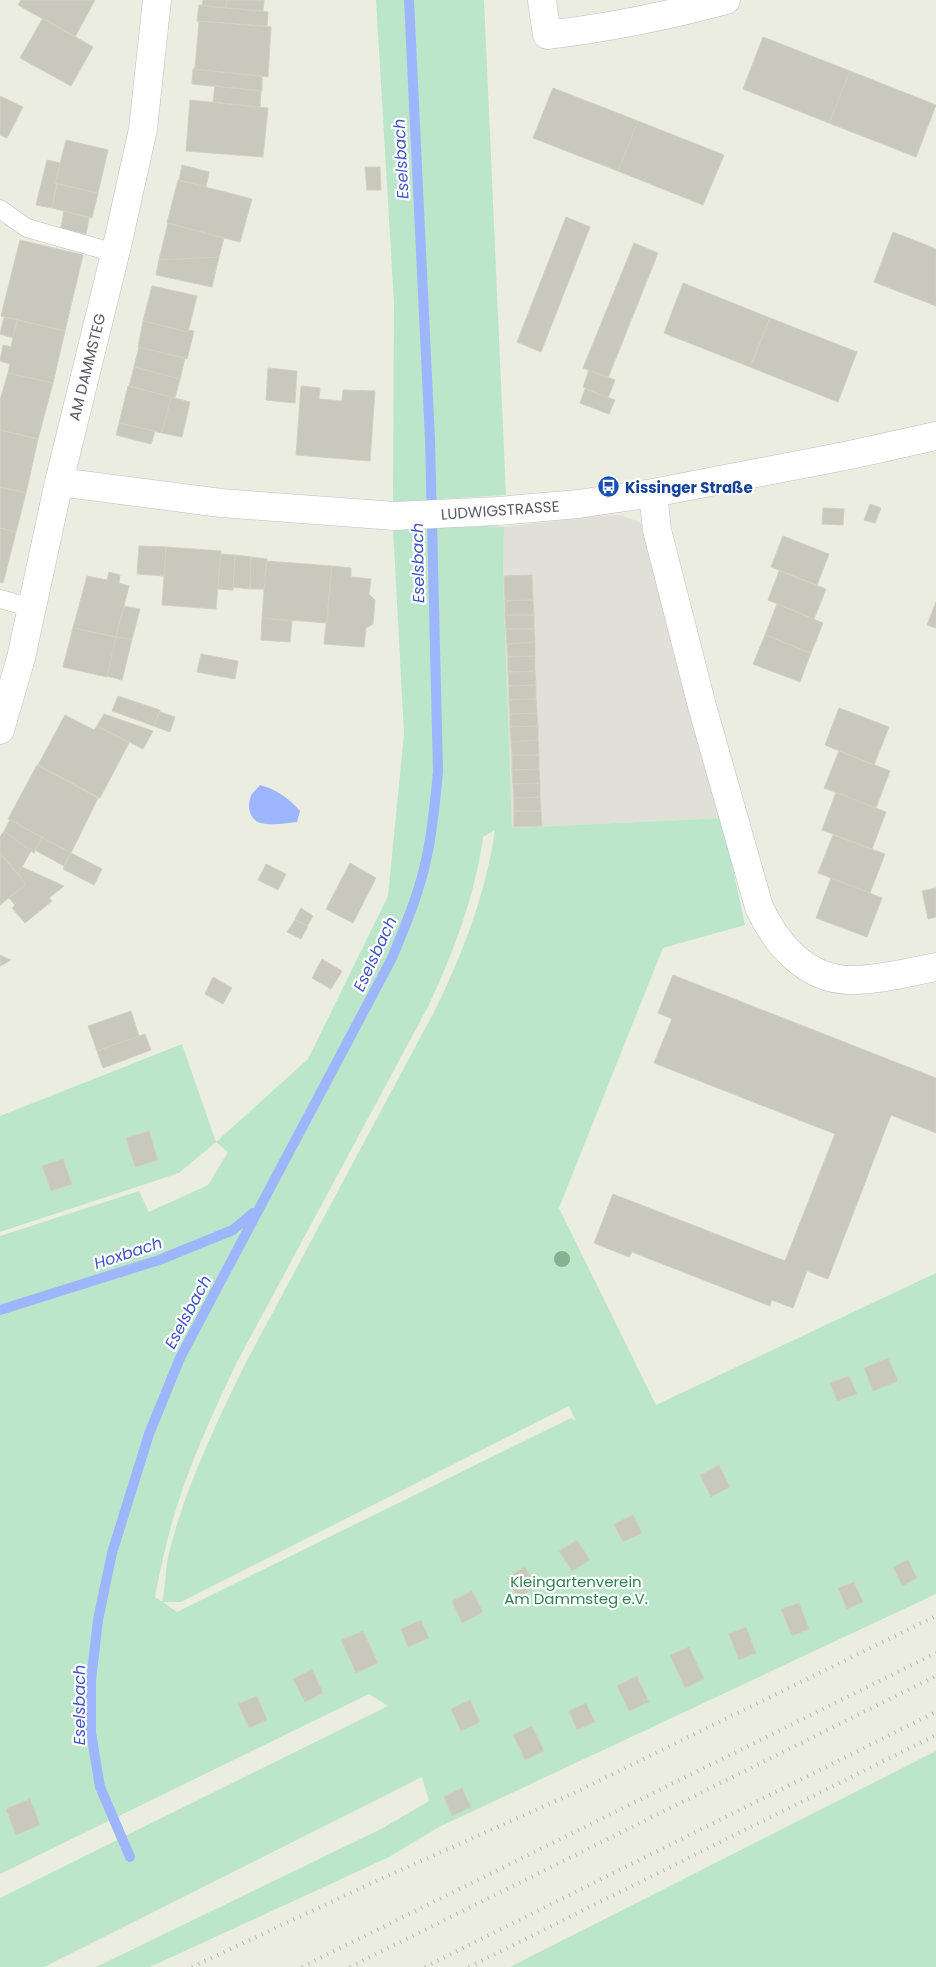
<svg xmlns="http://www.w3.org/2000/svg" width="936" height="1967" font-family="Poppins,sans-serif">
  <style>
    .industrial { fill: #e0e0d8 }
    .green { fill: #bce6ca; fill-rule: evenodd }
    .water { fill: #9eb5ff }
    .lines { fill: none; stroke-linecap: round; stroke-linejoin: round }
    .stream { stroke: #9eb5ff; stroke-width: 10 }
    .building { fill: #c8c8bd; stroke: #d1d1bf }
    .lane-casing { stroke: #bebdc5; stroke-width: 19 }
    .street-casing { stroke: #bebdc5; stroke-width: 29 }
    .lane { stroke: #fff; stroke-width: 18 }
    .street { stroke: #fff; stroke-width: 28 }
    .rail { stroke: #b6b6b7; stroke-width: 4; stroke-dasharray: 1 6; stroke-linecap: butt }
    .tree { fill: #85b291 }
    .labels { text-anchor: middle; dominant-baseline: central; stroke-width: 4.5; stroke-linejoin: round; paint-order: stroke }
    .street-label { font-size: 15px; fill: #595a62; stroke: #fff }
    .transit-label { font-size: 15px; font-weight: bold; fill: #164399; stroke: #fff; text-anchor: start }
    .park-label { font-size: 15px; fill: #318150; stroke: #fff }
    .water-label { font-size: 16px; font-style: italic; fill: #3e53c5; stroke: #fff }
  </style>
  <rect width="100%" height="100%" fill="#ebede0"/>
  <path class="industrial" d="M620 515 637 521 650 530 722 818 512 828 503 576 504 527 599 516Z"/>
  <path class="green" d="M376 0H484L506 495 393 502 394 303Z
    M487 526 504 527 503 576 512 828 722 818 745 925 663 948 559 1208 656 1405 936 1273V1594L439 1827 389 1857 150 1967H96L381 1829 429 1801 422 1777 44 1967H0V1898L388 1706 369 1694 0 1874V1236L139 1191 149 1212 208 1185 228 1152 216 1142 179 1173 0 1232V1116L182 1044 216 1142 308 1059 388 896 404 734 393 528ZM495 830C486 893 463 953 435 1010L244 1366C215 1426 185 1488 169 1553 165 1569 166 1586 162 1602L155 1597C161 1565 168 1534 178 1503 193 1456 215 1409 236 1364L429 1005C454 951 475 896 483 837ZM569 1406 576 1421 571 1418 177 1612 163 1602H181Z
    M936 1751V1967H510Z"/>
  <path class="water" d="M260 785C277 790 289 798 300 811L297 822C286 823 271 826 261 823 249 820 246 804 252 794 254 791 258 788 260 785Z"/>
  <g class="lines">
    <path class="stream" d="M0 1310 159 1260 233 1230 253 1213
      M130 1857 100 1787 91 1733V1680L98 1620 112 1553 149 1434 180 1358 392 958C405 926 419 894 426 860 433 831 435 801 438 772L430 440 409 0"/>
  </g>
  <path class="building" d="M21 0H95L75 37 18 5Z
    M203 0H227L226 8 202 6Z
    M227 0H264L263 11 226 8Z
    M199 5 268 12 267 26 197 21Z
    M43 18 93 47 71 86 20 58Z
    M197 21 271 27 268 77 193 69 195 68 199 22Z
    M763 37 850 71 829 123 743 89Z
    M193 69 262 76V91L192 84Z
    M850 71 936 105 916 157 829 123Z
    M215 86 261 91 260 107 213 102Z
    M553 88 638 121 618 171 533 138Z
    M0 96 23 107 7 138 0 135Z
    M190 100 268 108 263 157 186 151Z
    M638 121 724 155 703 205 618 171Z
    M66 140 108 150 98 193 55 183Z
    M47 160 60 163 52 208 36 205Z
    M182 165 209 172 206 187 179 180Z
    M365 167H380L381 190H367Z
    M178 180 252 199 240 242 167 223Z
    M57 184 98 193 92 218 52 208Z
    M64 211 89 218 86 234 61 228Z
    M566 217 590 227 541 352 517 342Z
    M168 223 224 238 219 257 159 260Z
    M893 232 936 249V306L874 282Z
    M20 240 83 255 65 331 1 316Z
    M634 243 658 253 608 378 583 368Z
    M219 257 212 287 156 275 159 260Z
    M683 283 770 318 750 367 664 333Z
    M152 286 197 296 188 332 143 321Z
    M4 317 17 320 13 338 0 334Z
    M770 318 857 352 838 402 750 367Z
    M17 320 65 331 53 383 8 373 10 364 0 361 3 345 11 347Z
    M143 321 188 332V330L194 331 187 359 138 347Z
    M139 347 185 358 180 379 134 367Z
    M134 367 180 379 175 398 129 386Z
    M268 368 297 371 295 403 266 400Z
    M589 370 615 380 608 398 583 387Z
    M8 373 53 383 38 439 0 430V400Z
    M128 386 171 397 162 433 119 423Z
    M301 386 320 388 319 399 342 401 343 390 375 391 370 461 296 455Z
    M585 389 615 400 609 414 580 403Z
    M171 397 190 402 182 437 162 433Z
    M119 423 155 431 151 444 116 435Z
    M0 430 38 439 26 493 0 487Z
    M0 487 26 493 16 532 0 528Z
    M870 504 881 508 875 523 864 520Z
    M823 508 844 509 843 525 822 524Z
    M0 528 16 532 3 583 0 582Z
    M783 536 829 554 817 585 771 567Z
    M139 546 166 547 164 576 137 574Z
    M166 547 221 551 216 609 162 605Z
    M220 554 235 555 233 590 218 589Z
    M235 555 251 557 250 589 233 587Z
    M251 557 267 559 264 589H250Z
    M266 561 332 566 327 623 262 618Z
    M332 566 351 568V577L371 579 369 594 375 600 373 624 366 628 364 647 324 644Z
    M779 571 826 589 814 619 768 600Z
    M109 572 120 575 119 583 129 586 116 637 73 628 87 576 107 580Z
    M532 575 533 600 505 601 504 576Z
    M533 600 534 615H505V601Z
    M936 602V628L927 625Z
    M777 604 823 623 811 653 765 635Z
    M124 606 140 609 132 639 116 637Z
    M505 615H534V629H506Z
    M262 618 292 621 290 642 261 640Z
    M73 628 116 637 107 677 63 667Z
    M506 629H534L535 642 507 644Z
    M765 635 811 653 800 682 753 664Z
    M116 637 132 639 122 680 107 676Z
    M535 642V656L508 657 507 644Z
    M201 654 238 661 235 679 197 672Z
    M535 656V671L508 672V657Z
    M535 671 536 685 509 686 508 672Z
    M536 685V699L509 700V686Z
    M118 696 160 710 154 726 112 711Z
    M536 699 537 713 510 714 509 700Z
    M839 708 889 727 874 765 825 745Z
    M160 712 175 717 170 732 154 726Z
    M537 713 538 726 510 727V714Z
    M104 714 153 731 143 749 97 726Z
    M65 715 94 730 97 726 129 743 100 798 38 765Z
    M538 726V740L511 742 510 727Z
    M538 740 539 755H512L511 742Z
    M839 751 890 771 876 808 824 788Z
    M512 755H539V769L512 770Z
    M37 765 98 798 71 853 8 819Z
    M539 769 540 783 513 784 512 770Z
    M540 783V797L514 798 513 784Z
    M836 792 886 812 872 849 822 830Z
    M540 797 541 811H514V798Z
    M514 811H541L542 826 514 827Z
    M10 820 42 837 34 853 4 831Z
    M4 831 31 851 18 874 0 853V837Z
    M833 835 885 854 870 893 818 873Z
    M42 837 71 853 64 866 35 850Z
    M0 853 26 884 0 905Z
    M71 853 102 869 94 885 63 869Z
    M350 863 376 878 353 923 326 909Z
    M266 864 286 874 278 890 258 880Z
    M22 867 64 886 49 898 52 901 25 923 12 908 15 905 9 898 26 884 18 874Z
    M831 878 882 898 867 937 816 918Z
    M936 888V917L928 919 922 891Z
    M301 908 313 916 307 926 295 919Z
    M295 920 308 926 301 939 287 932Z
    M0 955 11 960 0 966Z
    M322 959 342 971 331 989 312 978Z
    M673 975 936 1078V1133L891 1115 828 1279 807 1271 793 1308 772 1300 770 1306 632 1252 629 1257 594 1243 613 1194 785 1261 835 1134 654 1063 672 1019 658 1013Z
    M213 977 232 988 223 1004 205 994Z
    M131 1011 139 1036 97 1051 88 1026Z
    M145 1034 151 1050 103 1068 97 1051Z
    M149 1131 158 1160 135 1167 126 1138Z
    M63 1159 72 1184 51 1191 42 1166Z
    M888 1358 898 1381 873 1391 864 1368Z
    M849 1376 857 1394 837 1401 830 1383Z
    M719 1465 730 1487 711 1497 700 1475Z
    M633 1515 642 1533 623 1542 614 1524Z
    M577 1540 590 1560 572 1571 559 1551Z
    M908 1560 917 1578 902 1586 893 1567Z
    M525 1567 536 1587 517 1597 507 1577Z
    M854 1582 863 1602 847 1609 838 1588Z
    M472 1591 483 1612 462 1623 452 1601Z
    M799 1603 809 1629 792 1636 781 1609Z
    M421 1620 429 1638 408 1647 401 1629Z
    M746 1627 756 1653 739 1660 729 1634Z
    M363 1631 378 1663 356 1673 341 1640Z
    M689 1647 704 1679 685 1688 670 1655Z
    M312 1669 323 1693 305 1702 293 1679Z
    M637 1676 649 1702 629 1711 617 1686Z
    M257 1696 267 1720 249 1728 238 1704Z
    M470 1700 480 1722 461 1731 451 1709Z
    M586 1703 595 1722 577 1730 569 1711Z
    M532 1726 544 1751 525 1760 513 1735Z
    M462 1788 471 1807 452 1816 444 1797Z
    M30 1799 40 1825 16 1835 6 1809Z"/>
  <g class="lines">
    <defs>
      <path id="lane" d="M0 209 27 228 115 253
        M0 599 32 608"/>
      <path id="street" d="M542 1 547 35C607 28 667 16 726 0
        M59 482 221 503 395 516 498 511 578 504 653 493 850 455 936 436
        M653 493 657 530 702 706 759 907C776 944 807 981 853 980 881 980 909 972 936 967
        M0 730 21 658 59 482 117 246 143 129 157 0"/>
    </defs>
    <use href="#lane" class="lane-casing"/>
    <use href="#street" class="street-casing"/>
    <use href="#lane" class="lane"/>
    <use href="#street" class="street"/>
    <path class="rail" d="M192 1967 374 1882 574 1793 936 1616
      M302 1967 936 1653
      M350 1967 936 1676
      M425 1967 936 1712
      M469 1967 936 1735"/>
  </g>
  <circle class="tree" cx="562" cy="1259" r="8"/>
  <defs>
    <symbol id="bus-disc" viewBox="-11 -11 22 22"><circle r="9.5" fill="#1a4fb4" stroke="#fff"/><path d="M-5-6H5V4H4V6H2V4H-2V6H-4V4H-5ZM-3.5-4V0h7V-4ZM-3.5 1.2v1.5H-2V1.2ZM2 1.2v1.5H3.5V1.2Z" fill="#fff"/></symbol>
  </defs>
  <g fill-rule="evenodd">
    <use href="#bus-disc" x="596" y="474" width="25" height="25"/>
  </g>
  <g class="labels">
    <g class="street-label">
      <text transform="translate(87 367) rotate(-76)">AM DAMMSTEG</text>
      <text transform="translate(500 510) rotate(-4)">LUDWIGSTRASSE</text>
    </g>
    <g class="transit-label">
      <text x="625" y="487">Kissinger Straße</text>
    </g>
    <g class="park-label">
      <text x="576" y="1581">Kleingartenverein<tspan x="576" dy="17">Am Dammsteg e.V.</tspan></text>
    </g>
    <g class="water-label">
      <text transform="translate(401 159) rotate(-93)">Eselsbach</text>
      <text transform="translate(418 563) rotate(-91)">Eselsbach</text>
      <text transform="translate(375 954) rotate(-65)">Eselsbach</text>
      <text transform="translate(128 1253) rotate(-18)">Hoxbach</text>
      <text transform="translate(188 1312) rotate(-62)">Eselsbach</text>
      <text transform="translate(79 1705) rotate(-90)">Eselsbach</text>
    </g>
  </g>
</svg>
